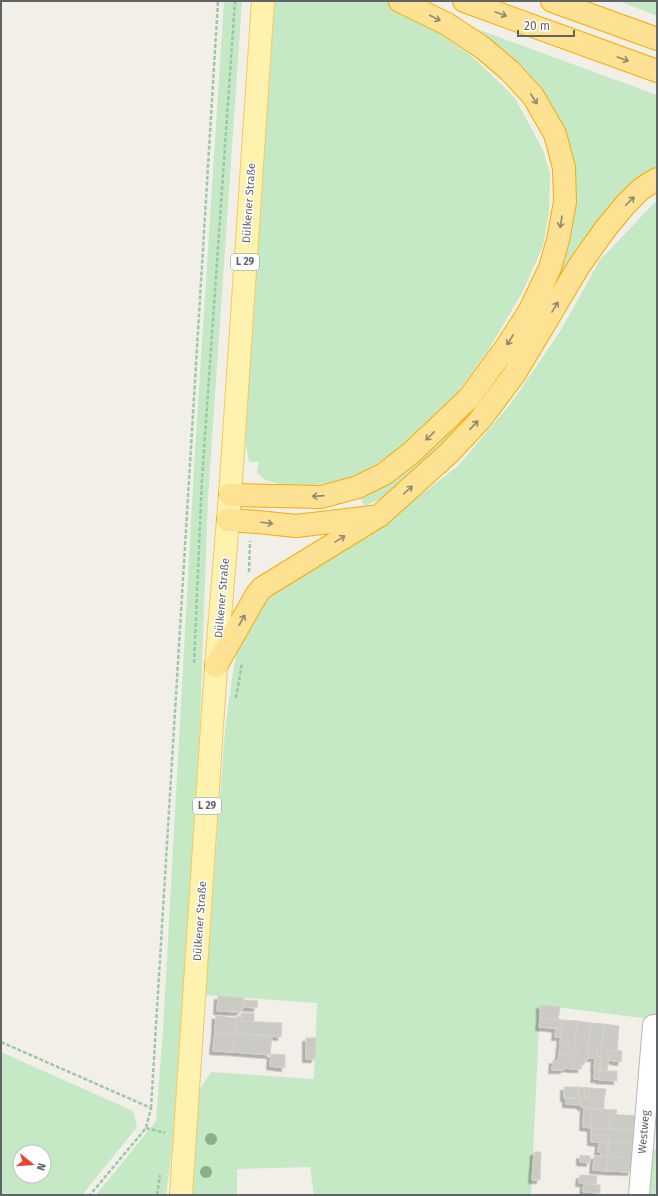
<svg xmlns="http://www.w3.org/2000/svg" width="658" height="1196" font-family="'Fira Sans',sans-serif">
  <style>
    .green { fill: #c5e8c5; fill-rule: evenodd }
    .building { fill: #cccac5; stroke: #d6d1c6; filter: url(#shadow) }
    .lines { fill: none; stroke-linecap: round; stroke-linejoin: round }
    .minor-casing { stroke: #b5b8bc; stroke-width: 22 }
    .primary-casing { stroke: #f2c960; stroke-width: 24 }
    .motorway-casing { stroke: #f9ab00; stroke-width: 24 }
    .path { stroke: #9cc7a9; stroke-width: 2.5; stroke-dasharray: 4 2; stroke-linecap: butt }
    .minor { stroke: #fff; stroke-width: 20 }
    .primary { stroke: #fff2af; stroke-width: 22 }
    .motorway { stroke: #fde293; stroke-width: 22 }
    .tree { fill: #89b387 }
    .oneway { stroke: #8e8975 }
    .labels { text-anchor: middle; dominant-baseline: central; stroke-width: 3; stroke-linejoin: round; paint-order: stroke }
    .shield { fill: #fff; stroke: #8f9295; stroke-width: 1 }
    .shield-label { font-size: 10px; font-weight: bold; fill: #5f6368 }
    .street-label { font-size: 11px; fill: #5f6368; stroke: #fff }
  </style>
  <defs>
    <filter id="shadow"><feDropShadow dx="-3.5" dy="3.5" stdDeviation="0" flood-color="#0004"/></filter>
  </defs>
  <rect width="100%" height="100%" fill="#f1efe8"/>
  <path class="green" d="M224 1H242L208 497 198 777 191 904 183 994 171 1159 166 1195H96L156 1121 163 1030 195 451Z
    M275 1H385L402 7 473 57 515 98 543 150 550 174 549 213 543 246 523 291 489 349 457 393 405 447 364 471 343 480 315 485H283L265 480 257 472 259 462H249L246 445 245 431Z
    M619 1H657V16Z
    M466 25 657 95V170L478 411 398 488 378 500 365 506 361 499 380 489 406 472 434 447 470 408 553 274 558 126Z
    M657 200V1020L540 1005 531 1195H314L310 1167 237 1169V1195H192L199 1090 211 1072 314 1079 317 1003 205 995 225 731 232 678 239 641 256 606 276 590 320 566 366 537 458 466 512 402 559 333 600 260Z
    M1 1052 133 1111 137 1127 82 1195H1ZM20 1152H44V1176H20Z
    M656 1149 657 1195H650L652 1151Z"/>
  <path class="building" d="M218 996 244 998 243 1009 239 1012 217 1011Z
    M244 1000 258 1001 257 1008 243 1007Z
    M540 1005 560 1007 558 1020 540 1018Z
    M241 1013H254V1021H241Z
    M216 1015 217 1016 236 1018 235 1033 215 1032Z
    M235 1017H241V1021L282 1023 281 1037 235 1033 236 1018Z
    M540 1018 558 1020 559 1019 562 1020V1029L539 1027Z
    M562 1020 577 1021 574 1053H569L570 1046 560 1045Z
    M577 1021 591 1023 588 1048 579 1047 578 1053H574Z
    M591 1023 604 1024 601 1056H597V1049L588 1048Z
    M604 1024 619 1026 617 1051 606 1050V1057L601 1056Z
    M556 1029H562L560 1037H555Z
    M215 1032 235 1033 233 1052 213 1051Z
    M235 1033 272 1036 270 1055 233 1052Z
    M306 1038H316L315 1059H306Z
    M560 1045 570 1046 569 1055 559 1054Z
    M579 1047 588 1048 587 1061H582L581 1069H573L574 1053H578Z
    M588 1048 597 1049V1056H601L600 1070 594 1069 595 1058H587Z
    M606 1050 610 1051 607 1071H600L601 1056 606 1057Z
    M617 1050 622 1051 621 1062 609 1060 610 1051H617Z
    M569 1053H574L573 1069 564 1068V1070H552L553 1060 558 1061 559 1054 569 1055Z
    M271 1054 285 1055V1068L270 1066Z
    M595 1069 600 1070 599 1079H594Z
    M600 1071H617V1081L599 1080Z
    M564 1087H578V1098H564Z
    M578 1087 585 1088V1099L578 1098Z
    M585 1087 589 1088 588 1099H585Z
    M589 1088 606 1089 604 1100 588 1099Z
    M566 1098H581V1105L566 1104Z
    M581 1098 590 1099 589 1107H581Z
    M590 1099 604 1100V1109L589 1108Z
    M584 1107 592 1109 591 1128 583 1127Z
    M592 1109 617 1110 616 1114H610L609 1129 591 1128Z
    M610 1114 635 1116 634 1130 609 1129Z
    M591 1128 634 1130 633 1144 608 1143 609 1136 591 1135Z
    M591 1135 609 1136 608 1143 591 1142Z
    M599 1142 608 1143V1156H601V1152H598Z
    M608 1143 633 1144 632 1158 608 1156Z
    M534 1152H541L540 1180H532Z
    M580 1155 590 1156V1163L580 1162Z
    M594 1156H608L607 1171 593 1170Z
    M608 1156 632 1158 631 1172 607 1171Z
    M580 1175 597 1176 596 1184 579 1183Z
    M584 1184 600 1185V1193L583 1192Z"/>
  <g class="lines">
    <defs>
      <path id="minor" d="M639 1195 653 1025H657"/>
      <path id="primary" d="M181 1195 216 666 230 495 263 1"/>
      <path id="motorway" d="M464 1 657 71
        M552 1 657 39
        M230 495 321 497 358 487 384 474 411 453 468 399 507 346 530 310 550 268 558 240 565 202 564 168 555 134 533 96 510 71 483 48 447 24 400 1
        M228 520 258 522 296 526 372 517
        M216 666 257 594 262 588 379 516 448 454 480 420 514 375 579 266 606 228 626 204 641 189 657 179"/>
    </defs>
    <use href="#minor" class="minor-casing"/>
    <use href="#primary" class="primary-casing"/>
    <use href="#motorway" class="motorway-casing"/>
    <path class="path" d="M249 572 250 541
      M194 663 202 479 235 1
      M236 698 242 663
      M1 1042 151 1108 146 1128 90 1195
      M151 1108 218 1
      M146 1128 165 1133
      M157 1195 160 1175"/>
    <use href="#minor" class="minor"/>
    <use href="#primary" class="primary"/>
    <use href="#motorway" class="motorway"/>
  </g>
  <g class="tree">
    <circle cx="211" cy="1139" r="6"/>
    <circle cx="206" cy="1172" r="6"/>
  </g>
  <defs><path id="oneway-shaft" d="M-6 0H5M1.5-3L5.5 0L1.5 3" fill="none" stroke-width="1.6" stroke-linecap="round" stroke-linejoin="round"/></defs>
  <g class="oneway">
    <use href="#oneway-shaft" transform="translate(501 14) rotate(20)"/>
    <use href="#oneway-shaft" transform="translate(435 18) rotate(27)"/>
    <use href="#oneway-shaft" transform="translate(623 59) rotate(20)"/>
    <use href="#oneway-shaft" transform="translate(534 99) rotate(57)"/>
    <use href="#oneway-shaft" transform="translate(630 201) rotate(-45)"/>
    <use href="#oneway-shaft" transform="translate(561 222) rotate(100)"/>
    <use href="#oneway-shaft" transform="translate(555 307) rotate(-59)"/>
    <use href="#oneway-shaft" transform="translate(510 340) rotate(122)"/>
    <use href="#oneway-shaft" transform="translate(474 425) rotate(-47)"/>
    <use href="#oneway-shaft" transform="translate(430 436) rotate(136)"/>
    <use href="#oneway-shaft" transform="translate(408 490) rotate(-42)"/>
    <use href="#oneway-shaft" transform="translate(318 496) rotate(176)"/>
    <use href="#oneway-shaft" transform="translate(267 523) rotate(7)"/>
    <use href="#oneway-shaft" transform="translate(340 539) rotate(-32)"/>
    <use href="#oneway-shaft" transform="translate(242 620) rotate(-61)"/>
  </g>
  <g class="labels">
    <g class="shield">
      <rect x="231" y="254" width="28" height="16" rx="3"/>
      <rect x="193" y="798" width="28" height="16" rx="3"/>
    </g>
    <g class="shield-label">
      <text x="245" y="262">L 29</text>
      <text x="207" y="806">L 29</text>
    </g>
    <g class="street-label">
      <text transform="translate(249 203) rotate(-86)">Dülkener Straße</text>
      <text transform="translate(222 598) rotate(-85)">Dülkener Straße</text>
      <text transform="translate(200 921) rotate(-86)">Dülkener Straße</text>
      <text transform="translate(644 1132) rotate(-85)">Westweg</text>
    </g>
  </g>
  <rect width="658" height="1196" fill="none" stroke="#5f6368" stroke-width="4"/>
  <g transform="translate(32 1164) rotate(107)"><circle r="19" fill="#ffffff" stroke="#bfc1c3"/>
  <path d="M0-3L7 15L0 10L-7 15Z" fill="#ea4335"/>
  <text y="-6" font-size="11" font-weight="bold" text-anchor="middle" fill="#5f6368">N</text>
  </g>
  <path d="M518 30v6h56v-6" fill="none" stroke="#5f6368" stroke-width="2"/>
  <text x="524" y="30" font-size="12" fill="#5f6368" stroke="#ffffff" stroke-width="3" paint-order="stroke">20 m</text>
</svg>
